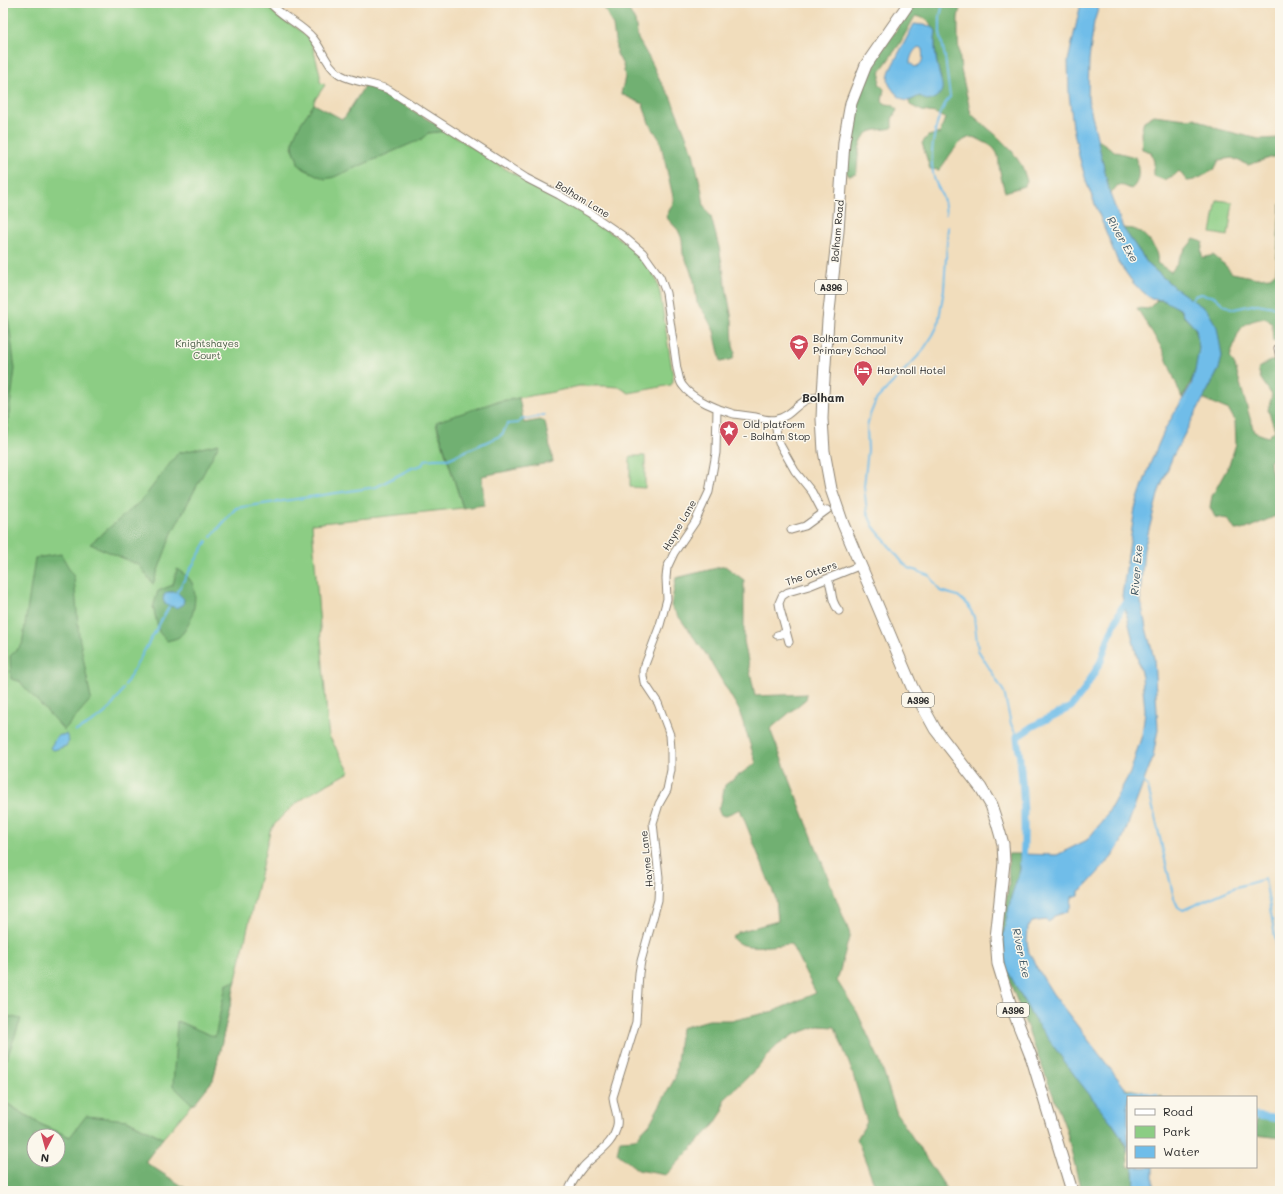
<svg xmlns="http://www.w3.org/2000/svg" width="1283" height="1194" font-family="Mali,sans-serif">
  <style>
    .green { fill: #8ccd84; stroke: #5c7c58 }
    .forest { fill: #71b072; stroke: #4e6e4e; fill-rule: evenodd }
    .water { fill: #6fbde9; stroke: #4d748a; fill-rule: evenodd }
    .lines { fill: none; stroke-linecap: round; stroke-linejoin: round }
    .stream { stroke: #6fbde9; stroke-width: 2 }
    .canal { stroke: #6fbde9; stroke-width: 7 }
    .street-casing { stroke: #8e8474; stroke-width: 9 }
    .primary-casing { stroke: #8e8474; stroke-width: 13 }
    .street { stroke: #fff; stroke-width: 7 }
    .primary { stroke: #fff; stroke-width: 11 }
    .labels { text-anchor: middle; dominant-baseline: central; stroke-width: 3; stroke-linejoin: round; paint-order: stroke }
    .shield { fill: #fbf7ec; stroke: #696865; stroke-width: 1 }
    .shield-label { font-size: 9px; font-weight: bold; fill: #2b2b2b }
    .street-label { font-size: 10px; fill: #2b2b2b; stroke: #fbf7ec }
    .poi-label { font-size: 10px; fill: #2b2b2b; stroke: #fbf7ec; text-anchor: start }
    .park-label { font-size: 10px; fill: #485c46; stroke: #fbf7ec }
    .water-label { font-size: 11px; font-style: italic; fill: #3f5764; stroke: #fbf7ec }
    .quarter-label { font-size: 12px; font-weight: bold; fill: #2b2b2b; stroke: #fbf7ec }
  </style>
  <rect width="100%" height="100%" fill="#fbf7ec"/>
  <filter id="ink" filterUnits="userSpaceOnUse"><feTurbulence type="fractalNoise" baseFrequency=".025" numOctaves="2"/><feDisplacementMap in="SourceGraphic" scale="8" xChannelSelector="R" yChannelSelector="G"/><feConvolveMatrix kernelMatrix="1 2 1 2 8 2 1 2 1" color-interpolation-filters="sRGB"/></filter>
  <filter id="wash" filterUnits="userSpaceOnUse"><feTurbulence type="fractalNoise" baseFrequency=".012" numOctaves="4" result="noise"/><feDisplacementMap in="SourceGraphic" scale="16" xChannelSelector="R" yChannelSelector="G"/><feGaussianBlur stdDeviation="0.9" result="paint"/><feColorMatrix in="noise" values="0 0 0 0 0 0 0 0 0 0 0 0 0 0 0 0 0 1.4 0 .05"/><feComposite in="paint" operator="in"/></filter>
  <g filter="url(#wash)">
    <rect width="100%" height="100%" fill="#f1ddbc"/>
    <path class="green" d="M3 3H265L279 18 297 28 307 36 312 44 320 74V82L325 85 314 101V104L300 125 292 147 304 169 314 173 336 171 422 139 428 133 447 131 504 168 587 216 627 244 646 263 656 279 660 293 673 376V382L671 385 629 393 619 387 605 386H579L553 392 495 402 436 424 463 508 312 524 328 729 329 736 350 772C321 788 289 802 270 831L213 1080 163 1138 127 1120 70 1137 40 1124 3 1101Z
      M1217 200 1233 202 1228 236 1211 233Z
      M630 456H645V488L630 487Z"/>
    <path class="forest" d="M602 3H627L628 8 635 21 638 39 652 63 660 81 670 96 693 153 702 192 704 206 711 217 719 247 732 320 733 346 735 352 733 359 721 362 714 331 705 314 697 303 694 281 689 267 683 254 682 239 678 230 666 217 674 201 660 140 649 123 643 104 621 94 625 77 623 65 617 54 613 26Z
      M915 3H961L958 18V40L961 70 971 114 996 135 1012 151 1022 166 1027 181 1024 186 1005 192C1003 185 1001 178 1000 171 998 164 1000 156 995 150 992 145 985 143 980 140 976 138 972 136 968 138 956 142 947 161 939 170L930 169 922 143 928 136 940 133 945 118 935 113 922 111 910 105 909 101 921 95 941 79C936 64 934 46 936 31 928 22 930 19 916 16L914 18 899 45 881 70 879 84 884 89 882 101 886 104 893 105 897 110 892 119V128C885 130 879 129 872 131 856 136 859 162 856 174L849 176 845 170 854 106 866 73Z
      M365 85 397 101 447 131 428 133 422 139 334 177 325 179 304 169 298 164C298 157 293 152 293 146 292 132 307 115 314 104L342 119 345 117Z
      M1154 115 1186 119 1195 118 1218 129 1259 139 1280 138V170L1276 156 1248 165 1232 158 1219 160 1214 170C1205 174 1197 181 1187 181L1179 171 1175 175 1164 180 1154 176V162L1151 152 1142 149 1141 133 1144 121Z
      M1097 139 1116 152 1135 157C1139 167 1141 182 1131 189L1124 186 1118 185 1110 194Z
      M1280 204V328L1277 340 1273 341 1272 324 1266 318C1236 322 1239 333 1230 357L1235 366 1254 432 1268 437 1275 430 1268 410 1272 395 1261 379 1258 369 1265 364 1273 360 1280 371V456L1270 461C1270 476 1283 502 1278 515L1246 529 1235 530 1228 519 1215 517 1210 507 1212 496 1229 465 1236 444 1235 421 1229 410 1203 399 1219 369 1175 288 1148 264 1123 228C1126 229 1130 228 1133 229 1145 232 1160 250 1157 263L1171 272 1177 264 1180 256 1194 239 1203 242 1201 252 1203 258 1213 255 1224 264 1232 273 1257 278 1270 277 1276 272Z
      M5 293 15 369 3 459V294Z
      M1157 300C1164 300 1174 304 1179 309 1181 311 1183 314 1184 317 1188 321 1194 325 1196 331 1204 354 1194 379 1182 398L1163 350 1137 308 1148 309Z
      M519 398 524 423 540 420 545 422 553 462 482 476 484 505 463 508 436 422 495 402Z
      M219 444 172 533 153 584 139 565 90 544 142 500 178 453Z
      M61 554 74 577 79 636 91 699 64 730 19 681 11 679 10 656 22 645 35 558Z
      M725 566 744 580V641L755 696 807 694 806 699 770 729 850 934 837 981 857 1012 868 1036 879 1059 897 1114 948 1191H878L876 1188 857 1139 867 1122 852 1071 835 1027 818 1026 793 1035 775 1047 761 1064 724 1100 723 1111 714 1125 666 1175 638 1170 617 1153 620 1140 635 1139 650 1123 675 1078 681 1028 709 1020H735L774 1011 816 993 791 944C777 945 739 952 732 937L738 932 778 921 776 899 740 809 724 816 720 814 718 808 721 803 725 785 756 763 739 710 708 657 671 606 676 578Z
      M177 569C181 572 188 576 191 581 200 596 192 626 179 637 176 639 170 640 167 641L159 632 153 607 158 591 173 585Z
      M1008 854H1020V870L1003 935 1112 1123C1124 1141 1128 1144 1128 1167H1133L1134 1191H1081L1066 1129 1006 972 1001 953 1000 930 1009 885Z
      M236 980 213 1080 193 1105 173 1086 177 1021 215 1037 226 985Z
      M3 1015 21 1019 3 1069Z
      M1125 1088 1163 1097H1132Z
      M3 1101 40 1124 70 1137 86 1116 127 1120 163 1138 145 1162 190 1191H3ZM34 1136H58V1160H34Z
      M1256 1115 1280 1117V1138L1256 1135Z"/>
    <path class="water" d="M1081 3H1100L1094 22 1089 60 1088 98 1110 194 1123 228 1148 264 1175 288 1207 310 1217 327 1222 356 1219 369 1173 456 1159 491 1144 549 1140 596 1146 628 1154 658 1158 729 1153 757 1121 843 1112 857 1085 887 1079 891V895L1072 897 1071 906 1067 912 1054 916 1049 922 1045 920 1031 922 1028 927 1027 942 1029 953 1034 959 1037 968 1053 994 1132 1097H1128V1152L1125 1142 1112 1123 1078 1080 1033 1018 1005 966 1003 935 1011 897 1020 870V854L1057 855 1087 840 1105 818 1130 773 1142 735 1145 711 1142 677 1122 596 1135 508 1150 464 1165 429 1191 385 1195 371 1199 348 1196 329 1184 316 1180 309 1163 300 1151 299 1134 284 1118 262 1087 184 1079 156 1073 127 1069 94 1068 61Z
      M914 24 932 26 936 31C934 42 935 56 938 68 941 85 949 92 929 101L924 99 920 96C917 97 912 100 908 101 901 101 892 90 889 84 887 79 889 72 891 68ZM919 47 922 49C923 58 924 64 915 67L910 63C910 57 914 49 919 47Z
      M168 592H177L184 599 183 605 177 608 166 605 163 600 164 595Z
      M66 734 69 741 66 746 54 750 50 748 57 736Z
      M1133 1167H1153V1191H1134Z"/>
    <g class="lines">
      <path class="stream" d="M943 3 940 17V33L945 57 950 97C936 113 929 152 933 173 934 182 939 188 942 196 945 201 945 208 946 214
        M948 226 944 289 938 325 933 335 921 353 876 400 870 415 867 427 868 450 864 486 867 512 873 526 903 563 909 568 930 576 940 591 958 596 968 605 974 617 978 650 1004 692 1011 724 1017 737
        M1191 300 1194 296 1201 294 1215 297 1224 305 1234 309 1257 304 1280 308
        M211 537 236 508 376 487 412 468 422 465 425 460C433 459 440 458 448 459L500 436 503 433 507 424 518 423 523 418 527 419 544 415
        M177 592 207 541
        M125 685 169 607
        M76 731C100 718 110 713 123 689
        M1142 780 1148 787 1174 898 1178 907 1183 910 1236 887 1265 879 1280 965"/>
      <path class="canal" d="M1023 863C1026 821 1023 778 1017 737L1033 726 1071 707 1083 692 1101 661 1108 639 1121 609 1130 597
        M1120 1092 1155 1097
        M1256 1116 1280 1119"/>
    </g>
  </g>
  <g filter="url(#ink)">
    <g class="lines">
      <defs>
        <path id="street" d="M270 3C282 17 301 24 313 38 323 50 327 67 341 75 353 82 374 83 389 90L526 178 559 195 591 214 623 236 643 253 660 277 666 293 677 369C679 375 679 382 683 386 692 399 719 410 734 414 741 415 749 416 756 417 763 419 770 421 777 419 796 415 797 396 823 397
          M1280 343 1278 348 1280 359
          M775 420 777 436 779 443 795 471 812 492 823 513
          M791 530 805 526 827 510
          M828 579C834 592 829 598 839 611
          M777 635 785 633
          M789 642 780 609 779 603 782 596 788 592 809 586 861 565
          M568 1191C572 1183 577 1174 583 1167 596 1153 614 1145 617 1125 619 1116 613 1106 613 1097L636 1022 639 973 641 961 658 900 659 877 653 823 659 804 667 790 671 770V750L670 735 658 703 644 682 643 676V670L660 625 667 599 666 578 667 568 674 553 695 522 709 492 716 453 717 408"/>
        <path id="primary" d="M909 3 866 65 851 103 847 125 844 142 838 231 828 320 823 394 822 419 824 451 831 489 843 524 912 687 935 729 981 788 991 805 997 823 1003 844 1004 863 996 938 998 964 1010 1003 1032 1059 1072 1191"/>
      </defs>
      <use href="#street" class="street-casing"/>
      <use href="#primary" class="primary-casing"/>
      <use href="#street" class="street"/>
      <use href="#primary" class="primary"/>
    </g>
  </g>
  <defs>
    <symbol id="school-pin" viewBox="-11 -11 22 30"><path d="M0 17L-7.5 6A9.5 9.5 0 1 1 7.5 6Z" fill="#d1495b" stroke="#fbf7ec"/><path d="M0-5L7-2L0 1L-7-2ZM-4 1L0 2.5L4 1V4Q0 6-4 4Z" fill="#fff"/></symbol>
    <symbol id="hotel-pin" viewBox="-11 -11 22 30"><path d="M0 17L-7.5 6A9.5 9.5 0 1 1 7.5 6Z" fill="#d1495b" stroke="#fbf7ec"/><path d="M-6-4.5h1.5V1H6V5H4.5V3h-9V5H-6ZM-4 0a1.8 1.8 0 1 1 3.6 0ZM.5 0V-2.5h3Q6-2.5 6 0Z" fill="#fff"/></symbol>
    <symbol id="sight-pin" viewBox="-11 -11 22 30"><path d="M0 17L-7.5 6A9.5 9.5 0 1 1 7.5 6Z" fill="#d1495b" stroke="#fbf7ec"/><path d="M0-6L1.8-2.2L6-1.7L2.9 1.2L3.7 5.4L0 3.3L-3.7 5.4L-2.9 1.2L-6-1.7L-1.8-2.2Z" fill="#fff"/></symbol>
  </defs>
  <g fill-rule="evenodd">
    <use href="#school-pin" x="788" y="333" width="22" height="30"/>
    <use href="#hotel-pin" x="852" y="359" width="22" height="30"/>
    <use href="#sight-pin" x="718" y="419" width="22" height="30"/>
  </g>
  <g class="labels">
    <g class="shield">
      <rect x="815" y="280" width="32" height="14" rx="3"/>
      <rect x="902" y="693" width="32" height="14" rx="3"/>
      <rect x="997" y="1003" width="32" height="14" rx="3"/>
    </g>
    <g class="shield-label">
      <text x="831" y="287">A396</text>
      <text x="918" y="700">A396</text>
      <text x="1013" y="1010">A396</text>
    </g>
    <g class="street-label">
      <text transform="translate(583 199) rotate(31)">Bolham Lane</text>
      <text transform="translate(837 231) rotate(-85)">Bolham Road</text>
      <text transform="translate(679 525) rotate(-60)">Hayne Lane</text>
      <text transform="translate(811 573) rotate(-20)">The Otters</text>
      <text transform="translate(646 859) rotate(-96)">Hayne Lane</text>
    </g>
    <g class="poi-label">
      <text x="813" y="338">Bolham Community<tspan x="813" dy="12">Primary School</tspan></text>
      <text x="877" y="370">Hartnoll Hotel</text>
      <text x="743" y="424">Old platform<tspan x="743" dy="12">- Bolham Stop</tspan></text>
    </g>
    <g class="park-label">
      <text x="207" y="343">Knightshayes<tspan x="207" dy="12">Court</tspan></text>
    </g>
    <g class="water-label">
      <text transform="translate(1123 239) rotate(60)">River Exe</text>
      <text transform="translate(1136 570) rotate(-85)">River Exe</text>
      <text transform="translate(1022 953) rotate(78)">River Exe</text>
    </g>
    <g class="quarter-label">
      <text x="823" y="397">Bolham</text>
    </g>
  </g>
  <rect width="1283" height="1194" fill="none" stroke="#fbf7ec" stroke-width="16"/>
  <rect x="1127" y="1096" width="130" height="72" fill="#fbf7ec" stroke="#a8a59f"/>
  <rect x="1135" y="1109" width="20" height="6" fill="#ffffff" stroke="#a8a59f"/>
  <text x="1163" y="1116" font-size="12" fill="#2b2b2b">Road</text>
  <rect x="1135" y="1126" width="20" height="12" fill="#8ccd84" stroke="#a8a59f"/>
  <text x="1163" y="1136" font-size="12" fill="#2b2b2b">Park</text>
  <rect x="1135" y="1146" width="20" height="12" fill="#6fbde9" stroke="#a8a59f"/>
  <text x="1163" y="1156" font-size="12" fill="#2b2b2b">Water</text>
  <g transform="translate(46 1148) rotate(186)"><circle r="19" fill="#fbf7ec" stroke="#a8a59f"/>
  <path d="M0-3L7 15L0 10L-7 15Z" fill="#d1495b"/>
  <text y="-6" font-size="11" font-weight="bold" text-anchor="middle" fill="#2b2b2b">N</text>
  </g>
</svg>
